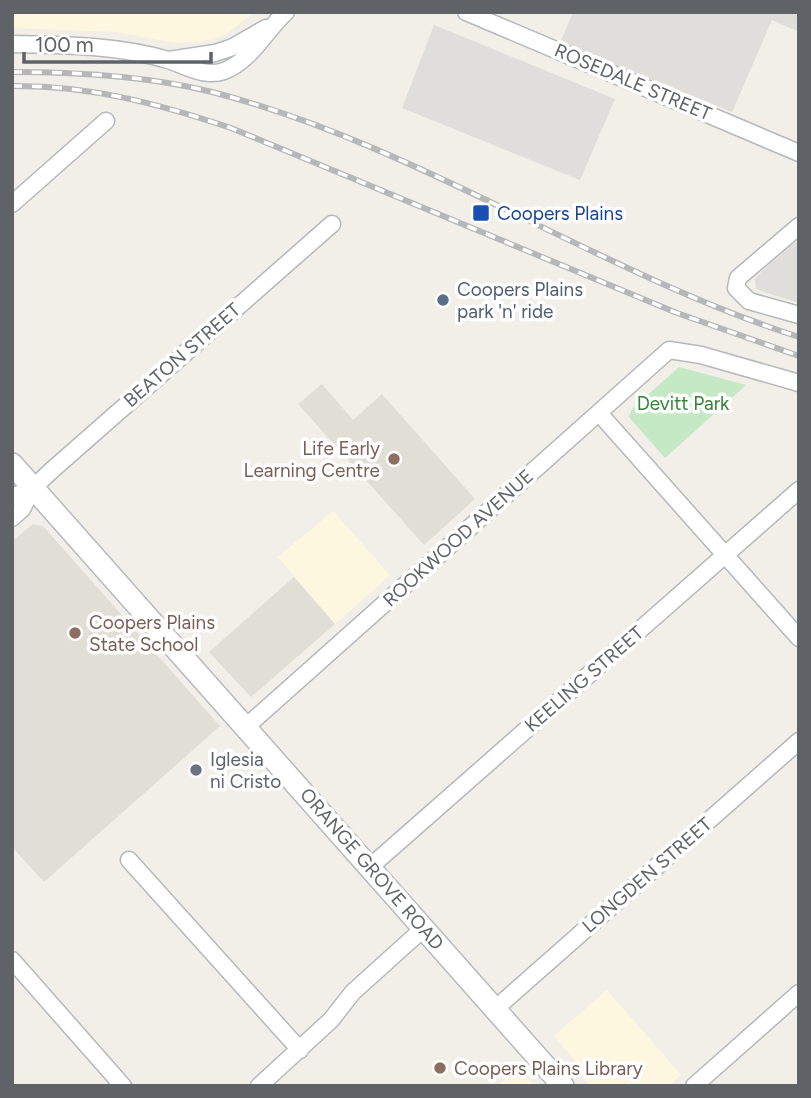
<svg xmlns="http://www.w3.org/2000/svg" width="811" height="1098" font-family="Figtree,sans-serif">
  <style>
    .commercial { fill: #fef7e0 }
    .industrial { fill: #e0deda }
    .education { fill: #e1ded6 }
    .green { fill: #c5e8c5 }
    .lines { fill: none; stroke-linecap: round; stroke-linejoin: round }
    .minor-casing { stroke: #b5b8bc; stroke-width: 19 }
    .secondary-casing { stroke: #b6babf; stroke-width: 24 }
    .minor { stroke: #fff; stroke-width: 16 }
    .secondary { stroke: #fff; stroke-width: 21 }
    .rail-casing { stroke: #b6b7b8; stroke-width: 6 }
    .rail { stroke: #fff; stroke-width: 3.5; stroke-dasharray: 10; stroke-linecap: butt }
    .transit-dot { fill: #1a4fb4; stroke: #fff; stroke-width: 2.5 }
    .service-dot { fill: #5c6f8a; stroke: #fff; stroke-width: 2.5 }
    .education-dot { fill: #8d6e63; stroke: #fff; stroke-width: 2.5 }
    .worship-dot { fill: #6b7280; stroke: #fff; stroke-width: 2.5 }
    .labels { text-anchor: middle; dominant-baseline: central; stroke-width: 7; stroke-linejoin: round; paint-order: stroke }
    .street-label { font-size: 19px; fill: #5f6368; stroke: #fff }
    .transit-label { font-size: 19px; fill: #164399; stroke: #fff; text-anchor: start }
    .service-label { font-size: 19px; fill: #4e5e75; stroke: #fff; text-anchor: start }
    .park-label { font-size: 19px; fill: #348238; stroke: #fff }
    .education-label { font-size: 19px; fill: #785e54; stroke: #fff; text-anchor: start }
    .worship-label { font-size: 19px; fill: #5b616d; stroke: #fff; text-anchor: start }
  </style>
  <rect width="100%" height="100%" fill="#f1efe8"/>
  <path class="commercial" d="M12 12H254L225 35 201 42 176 43 117 32 12 28Z
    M333 511 390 575 335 624 278 557Z
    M607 990 681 1075 668 1086H590L577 1072 578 1064 554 1036Z
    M519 1068 534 1086H498Z"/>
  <path class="industrial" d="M573 12H799V32L772 20 732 112 560 43Z
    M434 25 615 99 580 180 402 108Z
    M799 239V303L756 289 755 279 763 270Z"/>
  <path class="education" d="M322 384 353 420 382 394 475 499 424 545 298 404Z
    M33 524 43 526 220 726 44 882 12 847V541Z
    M294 577 335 624 251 697 209 652Z"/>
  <path class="green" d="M679 367 746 385 665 458 629 417 632 409Z"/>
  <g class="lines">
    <defs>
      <path id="minor" d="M466 12 799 153
        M12 44C63 45 119 45 168 60 187 66 204 78 224 71 251 61 266 30 286 12
        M169 60 215 53 233 47 266 28
        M12 204 106 121
        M799 226 738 278 736 288 749 301 799 315
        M599 413 799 638
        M12 497 33 488
        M12 518 22 509 33 488 51 471 332 224
        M247 726 669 350 701 355 799 383
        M129 860 300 1050
        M370 867 799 490
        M12 960 123 1086
        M495 1009 799 741
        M259 1086 331 1020 353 992 424 928
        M694 1086 799 993"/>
      <path id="secondary" d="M12 464 563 1086"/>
    </defs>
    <use href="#minor" class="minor-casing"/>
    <use href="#secondary" class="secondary-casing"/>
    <use href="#minor" class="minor"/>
    <use href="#secondary" class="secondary"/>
    <defs>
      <path id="rail" d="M12 72C78 72 148 76 212 92 418 145 597 272 799 337
        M12 86C89 85 159 104 231 128L677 313 799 356"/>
    </defs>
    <use href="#rail" class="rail-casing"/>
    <use href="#rail" class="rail"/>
  </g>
  <rect class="transit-dot" x="472" y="204" width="18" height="18" rx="3.5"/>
  <circle class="service-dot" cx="443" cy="300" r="7"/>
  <g class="education-dot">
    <circle cx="394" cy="459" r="7"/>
    <circle cx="75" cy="633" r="7"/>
    <circle cx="440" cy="1068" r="7"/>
  </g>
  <circle class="worship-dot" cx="196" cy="770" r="7"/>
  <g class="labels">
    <g class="street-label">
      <text transform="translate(633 82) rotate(23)">ROSEDALE STREET</text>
      <text transform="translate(182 355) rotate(-41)">BEATON STREET</text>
      <text transform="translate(458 538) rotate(-42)">ROOKWOOD AVENUE</text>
      <text transform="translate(584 679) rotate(-41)">KEELING STREET</text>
      <text transform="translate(372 869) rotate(49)">ORANGE GROVE ROAD</text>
      <text transform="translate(647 875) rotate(-41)">LONGDEN STREET</text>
    </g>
    <g class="transit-label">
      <text x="497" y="213">Coopers Plains</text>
    </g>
    <g class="service-label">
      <text x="457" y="289">Coopers Plains<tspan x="457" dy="22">park 'n' ride</tspan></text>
    </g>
    <g class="park-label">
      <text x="683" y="403">Devitt Park</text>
    </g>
    <g class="education-label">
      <text x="380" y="448" text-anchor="end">Life Early<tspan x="380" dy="22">Learning Centre</tspan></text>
      <text x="89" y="622">Coopers Plains<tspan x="89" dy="22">State School</tspan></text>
      <text x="454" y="1068">Coopers Plains Library</text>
    </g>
    <g class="worship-label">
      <text x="210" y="759">Iglesia<tspan x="210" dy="22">ni Cristo</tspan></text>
    </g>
  </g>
  <rect width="811" height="1098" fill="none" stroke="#5f6368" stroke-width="28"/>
  <path d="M24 52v10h187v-10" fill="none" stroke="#5f6368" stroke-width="3.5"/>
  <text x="35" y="52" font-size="21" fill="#5f6368" stroke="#ffffff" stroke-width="5" paint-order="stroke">100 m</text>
</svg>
